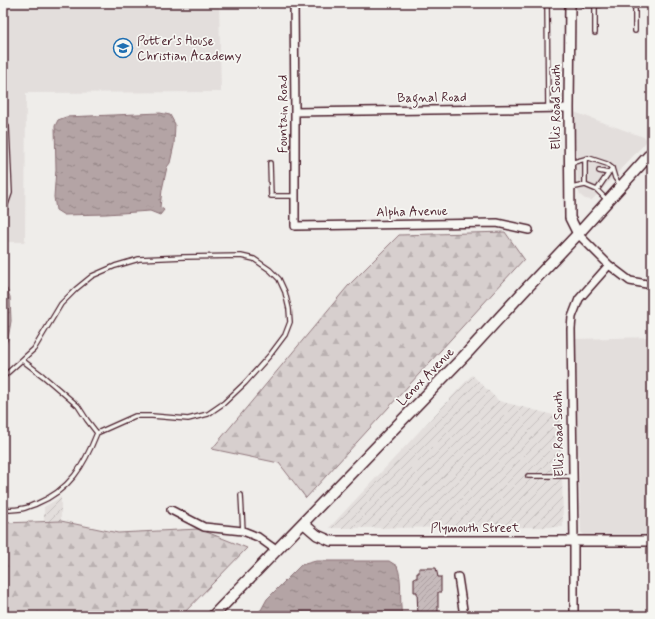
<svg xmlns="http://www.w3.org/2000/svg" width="655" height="619" font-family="Mynerve,sans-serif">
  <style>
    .built { fill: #e3dedc }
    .industrial { fill: url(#industrial-furrows) }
    .forest { fill: url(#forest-firs); stroke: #90777c }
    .water { fill: url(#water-ripples); stroke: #8a6f74 }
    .building { fill: url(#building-hatch); stroke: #4a1f2b }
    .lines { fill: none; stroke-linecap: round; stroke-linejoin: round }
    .service-casing { stroke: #4a1f2b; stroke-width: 6 }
    .minor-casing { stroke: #4a1f2b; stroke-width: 10 }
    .tertiary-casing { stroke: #4a1f2b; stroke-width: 12 }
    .secondary-casing { stroke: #4a1f2b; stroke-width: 13 }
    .service { stroke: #f6f6f2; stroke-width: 3.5 }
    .minor { stroke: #f6f6f2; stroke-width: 7 }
    .tertiary { stroke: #f6f6f2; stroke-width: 9 }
    .secondary { stroke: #f6f6f2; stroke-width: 10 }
    .labels { text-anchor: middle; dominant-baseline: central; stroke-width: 3.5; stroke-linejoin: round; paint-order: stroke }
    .poi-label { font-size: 13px; fill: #4a1f2b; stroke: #f6f6f2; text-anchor: start }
    .street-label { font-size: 13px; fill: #4a1f2b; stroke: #f6f6f2 }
  </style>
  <defs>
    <pattern id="industrial-furrows" width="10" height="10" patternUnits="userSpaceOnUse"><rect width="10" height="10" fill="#e3dedc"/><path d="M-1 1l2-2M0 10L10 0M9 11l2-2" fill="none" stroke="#c4bebd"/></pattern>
    <pattern id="forest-firs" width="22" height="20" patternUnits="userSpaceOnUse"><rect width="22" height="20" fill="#d7cfce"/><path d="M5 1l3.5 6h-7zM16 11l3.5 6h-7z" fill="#bab1b1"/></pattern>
    <pattern id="water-ripples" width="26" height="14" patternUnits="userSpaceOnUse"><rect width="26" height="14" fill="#b4a4a5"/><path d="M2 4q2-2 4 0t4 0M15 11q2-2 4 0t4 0" fill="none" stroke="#948587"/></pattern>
    <pattern id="building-hatch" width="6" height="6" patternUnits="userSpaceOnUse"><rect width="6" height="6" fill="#c6babb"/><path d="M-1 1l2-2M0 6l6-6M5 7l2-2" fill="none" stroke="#ac9fa1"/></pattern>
  </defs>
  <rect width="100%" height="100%" fill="#efedea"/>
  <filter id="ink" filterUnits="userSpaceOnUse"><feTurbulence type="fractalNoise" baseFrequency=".025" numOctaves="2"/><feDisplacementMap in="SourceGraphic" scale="8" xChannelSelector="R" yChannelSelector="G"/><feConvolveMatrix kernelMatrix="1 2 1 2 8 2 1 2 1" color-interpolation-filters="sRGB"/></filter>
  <g filter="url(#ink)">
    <path class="built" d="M3 3H219L221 92 26 93 25 242H6L3 246Z
      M574 112 649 139 592 200 585 199 580 195 578 190Z
      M652 337V536H585L581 532 575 339Z"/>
    <path class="industrial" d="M472 375 499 401 561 417 563 527 329 528Z
      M61 497V521L44 522V507Z"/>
    <path class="forest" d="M505 232 524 259 306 498 279 463 212 449 348 286 399 235Z
      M61 521 118 533 199 529 247 548 181 616H3V523Z"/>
    <path class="water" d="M160 113 170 115 175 124 174 145 170 163 167 167 162 190 160 207 164 210 160 215 150 211 106 214 64 215 56 210 54 197 56 169 55 126 58 120 66 117Z
      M3 287 7 289 10 297 11 321 8 339 3 349Z
      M316 561H389L397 566C403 581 399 599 402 616H352L349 615 321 612 307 616H251L261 610 267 599 301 565Z"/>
    <path class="building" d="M419 568H436L438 577H441V592H438V616H418L417 592H414V578H417V573H419Z"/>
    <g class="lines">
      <defs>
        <path id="service" d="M547 3 548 109
          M635 3V31
          M595 33V3
          M270 163 271 196H295
          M570 163 589 158 607 164 612 168 615 178 620 185
          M599 171 608 173
          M585 185 597 190 607 200
          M571 188 585 185V159
          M597 190 612 168
          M3 213 10 193 7 127
          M3 377 34 349 61 304 76 289 92 276 115 266 139 259 184 257 241 256 254 259 270 270 279 279 285 292 289 309 290 322 285 335 270 355 245 383 224 403 208 414 188 419 152 416H135L97 433 87 420 78 406 43 376 22 360
          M528 476H573
          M241 495 243 531
          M3 510C10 510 18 510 25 508 29 507 32 505 36 504 70 490 84 466 97 433"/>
        <path id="minor" d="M294 3 295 112V226L497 223 529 230
          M583 3H600
          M295 112 569 108
          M578 234 609 265 630 281 652 285
          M171 510 204 527 243 531 258 537 276 550
          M458 577 464 616
          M574 616V541L571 329 572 317 579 299 609 265"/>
        <path id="tertiary" d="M570 3 569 108 570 218 578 234
          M303 523 317 535 331 541H652"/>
        <path id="secondary" d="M213 616 468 352 523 292 578 234 652 152"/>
      </defs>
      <use href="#service" class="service-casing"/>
      <use href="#minor" class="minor-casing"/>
      <use href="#tertiary" class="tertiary-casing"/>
      <use href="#secondary" class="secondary-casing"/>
      <use href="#service" class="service"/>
      <use href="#minor" class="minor"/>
      <use href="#tertiary" class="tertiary"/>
      <use href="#secondary" class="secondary"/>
    </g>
  </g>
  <defs>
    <symbol id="school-ring" viewBox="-11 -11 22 22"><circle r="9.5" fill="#f6f6f2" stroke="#1f6fb2" stroke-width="1.5"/><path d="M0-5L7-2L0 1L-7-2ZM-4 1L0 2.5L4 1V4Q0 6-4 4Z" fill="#1f6fb2"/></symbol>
  </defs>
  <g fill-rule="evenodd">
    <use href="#school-ring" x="112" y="37" width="22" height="22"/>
  </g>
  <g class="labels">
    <g class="poi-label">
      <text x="137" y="41">Potter's House<tspan x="137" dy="15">Christian Academy</tspan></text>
    </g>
    <g class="street-label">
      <text transform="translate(432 98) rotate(-1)">Bagnal Road</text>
      <text transform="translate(556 107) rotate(-90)">Ellis Road South</text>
      <text transform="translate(283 114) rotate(-90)">Fountain Road</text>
      <text transform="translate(412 212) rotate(-1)">Alpha Avenue</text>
      <text transform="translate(426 377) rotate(-46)">Lenox Avenue</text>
      <text transform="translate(559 434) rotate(-91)">Ellis Road South</text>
      <text x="475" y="528">Plymouth Street</text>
    </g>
  </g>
  <rect width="655" height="619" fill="none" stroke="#f6f6f2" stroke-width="16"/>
  <rect x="8" y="8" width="639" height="603" fill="none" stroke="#4a1f2b" stroke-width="1.5" filter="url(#ink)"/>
</svg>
